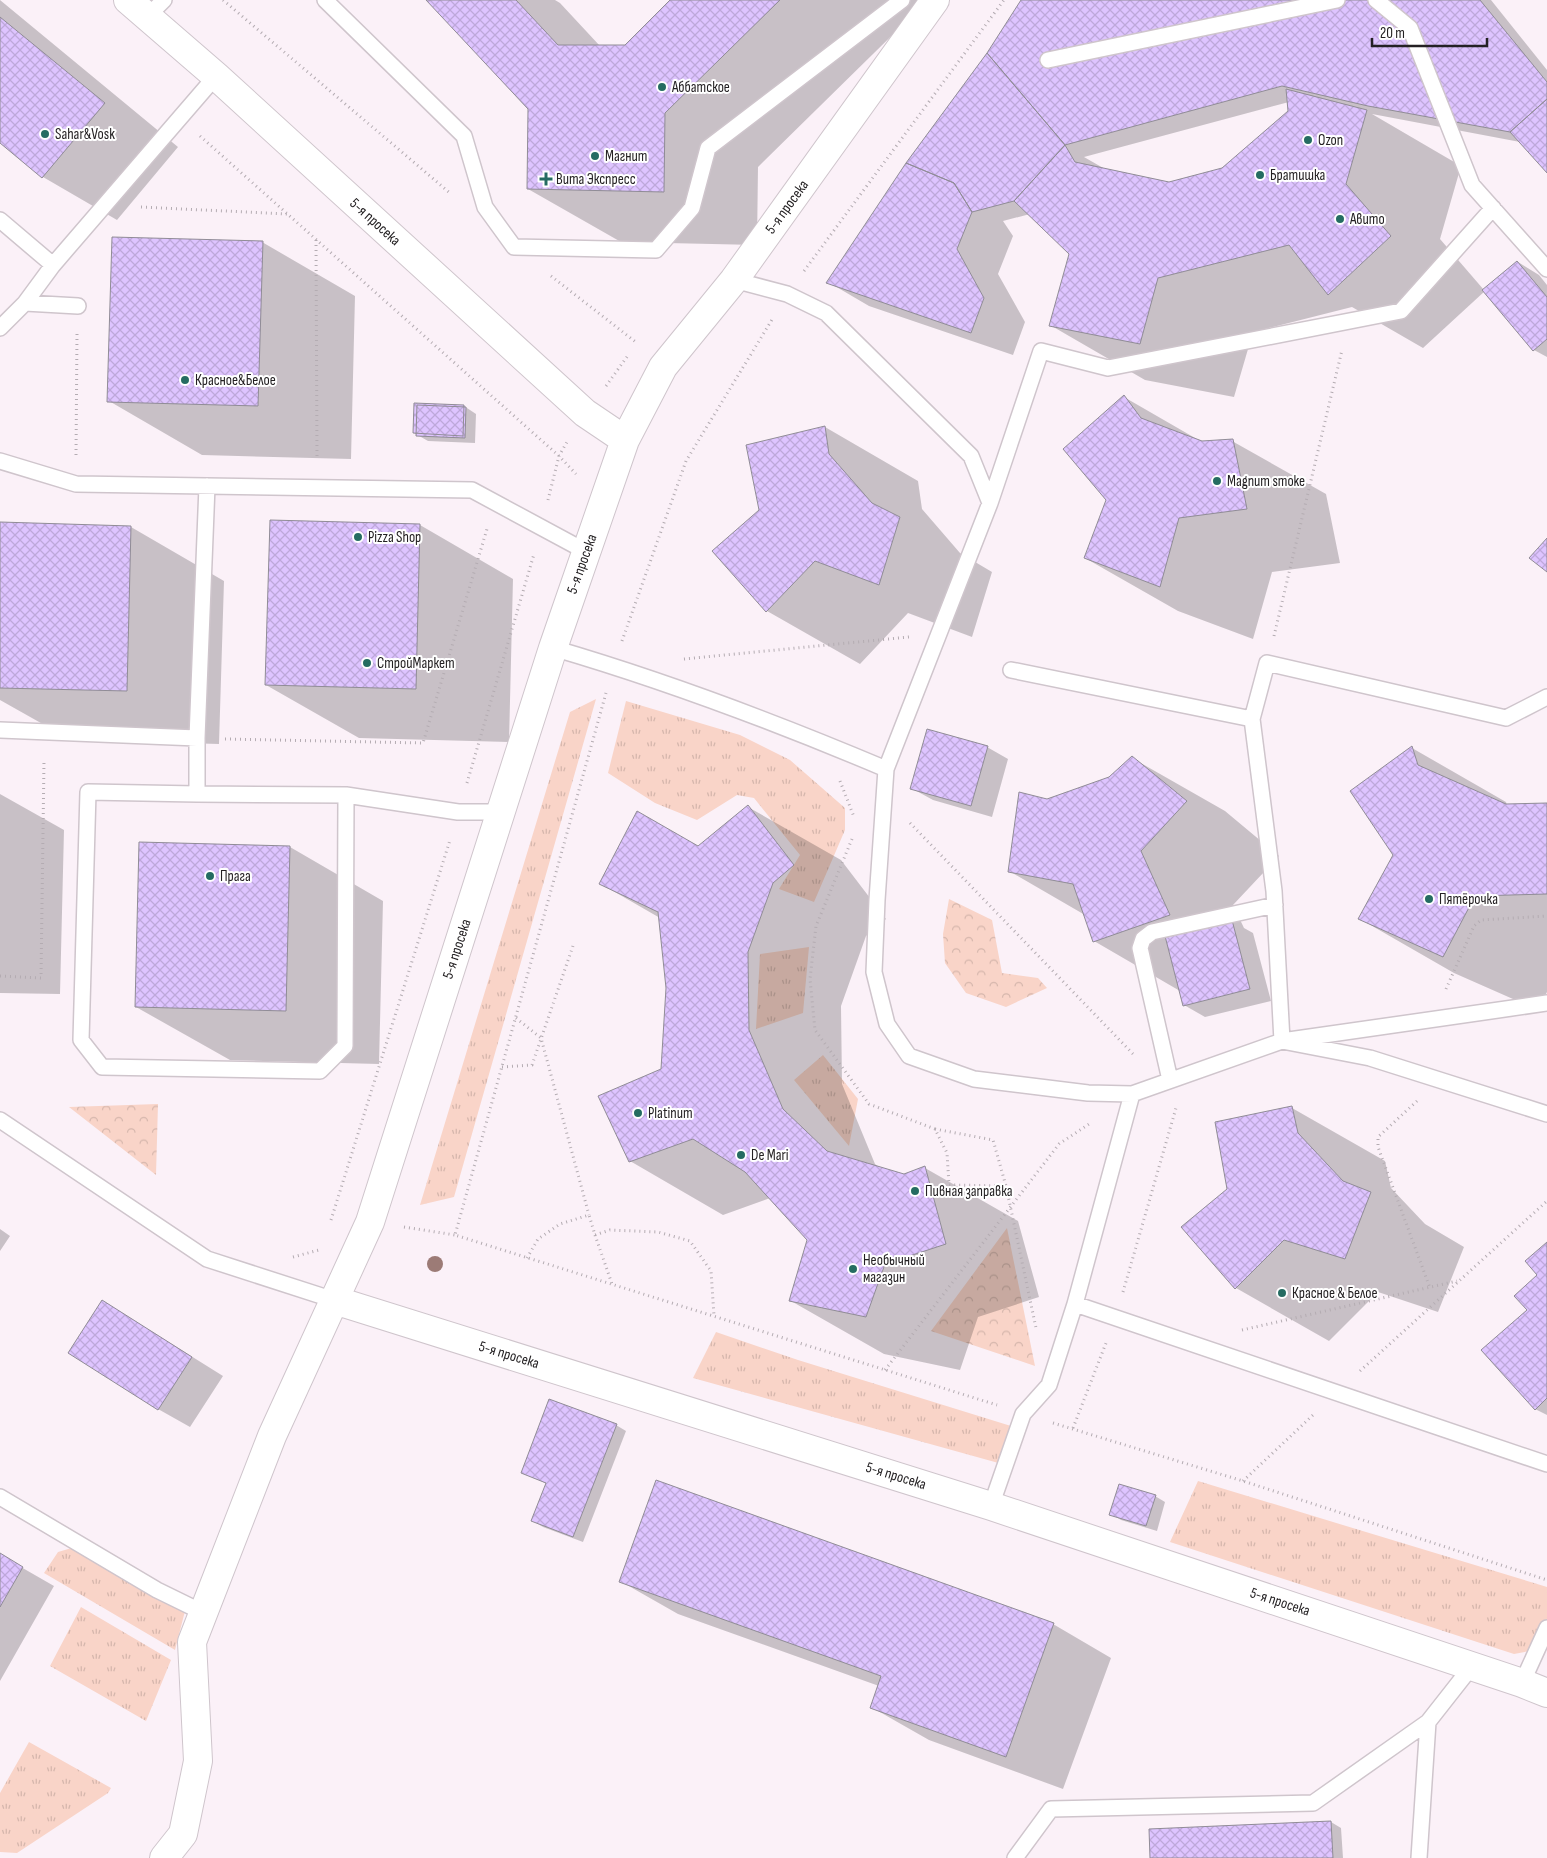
<svg xmlns="http://www.w3.org/2000/svg" width="1547" height="1858" font-family="'Sofia Sans Condensed',sans-serif">
  <style>
    .grass { fill: url(#grass-tufts) }
    .park { fill: url(#park-crowns) }
    .shadow { fill: #0003; fill-rule: evenodd }
    .building { fill: url(#building-cross-hatch); stroke: #908c96 }
    .lines { fill: none; stroke-linecap: round; stroke-linejoin: round }
    .lane-casing { stroke: #cfc5cc; stroke-width: 18 }
    .street-casing { stroke: #cfc5cc; stroke-width: 30 }
    .path { stroke: #b4acb2; stroke-width: 3; stroke-dasharray: 1 4; stroke-linecap: butt }
    .lane { stroke: #fff; stroke-width: 15 }
    .street { stroke: #fff; stroke-width: 28 }
    .tree { fill: #9c7b76 }
    .poi-dot { fill: #256c62; stroke: #fff; stroke-width: 2 }
    .labels { text-anchor: middle; dominant-baseline: central; stroke-width: 4; stroke-linejoin: round; paint-order: stroke }
    .poi-label { font-size: 15px; fill: #242123; stroke: #fff; text-anchor: start }
    .street-label { font-size: 15px; fill: #242123; stroke: #fff }
  </style>
  <defs>
    <pattern id="grass-tufts" width="24" height="20" patternUnits="userSpaceOnUse" patternTransform="scale(1.25)"><rect width="24" height="20" fill="#f9d4c8"/><path d="M3 7l-1-3M5 7V3M7 7l1-3M15 17l-1-3M17 17v-4M19 17l1-3" fill="none" stroke="#d5b6ac"/></pattern>
    <pattern id="park-crowns" width="20" height="18" patternUnits="userSpaceOnUse" patternTransform="scale(1.25)"><rect width="20" height="18" fill="#f9d4c8"/><path d="M2 6a3 3 0 1 1 6 0M12 15a3 3 0 1 1 6 0" fill="none" stroke="#d5b6ac"/></pattern>
    <pattern id="building-cross-hatch" width="8" height="8" patternUnits="userSpaceOnUse" patternTransform="scale(1.25)"><rect width="8" height="8" fill="#dec4ff"/><path d="M0 0l8 8M0 8l8-8" fill="none" stroke="#bea8da"/></pattern>
  </defs>
  <rect width="100%" height="100%" fill="#fbf1f8"/>
  <path class="grass" d="M596 699 454 1197 420 1205 570 712Z
    M626 701 740 735 790 760 845 808V830L814 902 779 889 800 855 754 798 737 795 697 820 655 803 608 773Z
    M809 947 803 1013 756 1029 760 954Z
    M823 1055 858 1099 849 1146 794 1080Z
    M716 1332 798 1360 1011 1426 1002 1464 693 1378Z
    M1198 1481 1547 1587V1636L1545 1648 1514 1654 1170 1542Z
    M75 1547 185 1611 175 1650 44 1573 58 1552Z
    M81 1607 171 1660 146 1721 50 1666Z
    M29 1742 111 1788 108 1793 17 1853 0 1852V1793Z"/>
  <path class="park" d="M949 899 992 920 1002 973 1038 978 1047 988 1006 1007 966 993 945 963 943 934Z
    M158 1104 156 1175 69 1107Z
    M1007 1228 1035 1366 931 1331Z"/>
  <path class="shadow" d="M0 0 178 147 117 220 43 177 0 142Z
    M428 0H555L560 3 600 46H625L672 0H928L758 167 757 245 621 242 528 189 530 109Z
    M1023 0H1491L1547 70V171L1520 142 1372 114 1461 166 1440 239 1484 290 1518 262 1539 275 1547 285V357L1534 350 1485 291 1423 348 1352 307 1253 332 1234 397 1145 380 1050 325 1071 254 1030 214 1003 221 1013 236 998 274 1025 322 1013 355 869 306 828 282 988 53ZM1289 102 1290 112 1223 169 1169 183 1105 169 1084 157Z
    M262 242 355 296 351 459 202 455 109 401Z
    M1124 397 1202 442 1232 441 1326 494 1340 563 1272 572 1253 639 1178 611 1085 558 1107 500Z
    M464 406 476 414 475 443 428 441 414 433Z
    M825 427 918 481 922 509 960 553 992 572 972 637 908 613 860 664 767 611 761 510Z
    M0 524 131 527 224 581 219 744 71 740 0 700Z
    M420 525 513 579 509 742 359 738 266 685Z
    M987 747 1008 759 992 817 933 800 911 788Z
    M1412 748 1506 802 1507 805 1547 804V992L1538 1010 1454 973 1360 919 1395 855Z
    M1132 758 1225 811 1279 856 1233 905 1244 928 1253 933 1271 1001 1205 1017 1184 1005 1180 991 1094 941 1085 915 1009 871 1047 800 1109 778Z
    M0 794 64 830 60 994 0 993Z
    M748 807 841 860 886 919 866 936 841 1006 842 1084 875 1164 880 1168 904 1175 925 1168 1018 1221 1039 1297 978 1317 960 1370 884 1354 791 1301 808 1239 770 1198 723 1215 630 1161 662 1070 667 988 660 918 601 884 698 847Z
    M290 847 383 901 379 1064 230 1060 136 1007Z
    M1292 1108 1385 1161 1391 1188 1425 1224 1464 1247 1438 1312 1378 1292 1329 1341 1236 1288 1228 1189Z
    M0 1229 10 1236 0 1251Z
    M1547 1243V1415L1535 1409 1539 1275Z
    M103 1301 223 1376 190 1427 158 1409Z
    M616 1425 626 1431 583 1542 543 1527 533 1521 547 1484 522 1472Z
    M1155 1496 1165 1502 1157 1531 1121 1520 1111 1514Z
    M0 1555 54 1586 0 1681Z
    M620 1581 1053 1624 1111 1658 1063 1789 929 1740 871 1707 879 1686 678 1614Z
    M1331 1822 1341 1828 1343 1858H1151Z"/>
  <path class="building" d="M426 0H516L558 45H625L670 0H780L665 113 664 192 527 189 528 109Z
    M1021 0H1480L1547 82V99L1510 132 1368 106 1282 86 1065 145 987 53Z
    M0 17 105 103 42 178 0 143Z
    M987 53 1065 145 1014 201 972 212 954 183 906 163Z
    M1286 89 1367 110 1346 184 1391 236 1328 295 1289 245 1158 278 1140 344 1049 326 1069 254 1014 201 1065 145 1075 162 1169 182 1222 168 1288 111Z
    M1547 99V173L1510 132Z
    M906 163 954 183 972 212 957 249 984 298 971 333 826 283Z
    M112 237 263 241 258 406 107 402Z
    M1517 261 1547 297V339L1533 351 1482 290Z
    M1124 395 1141 418 1202 441 1233 439 1247 509 1179 518 1160 587 1084 558 1106 500 1063 449Z
    M414 403 464 405 463 436 413 433Z
    M417 405 466 407 465 438 416 436Z
    M825 426 829 454 872 503 900 517 879 585 815 561 766 612 712 551 759 510 746 445Z
    M270 520 420 524 416 689 265 685Z
    M0 522 131 526 127 691 0 688Z
    M1547 538V572L1529 558Z
    M927 729 988 746 971 806 910 789Z
    M1412 746 1418 765 1506 804 1547 803V894L1475 896 1443 957 1358 919 1393 855 1350 791Z
    M1132 756 1187 801 1141 851 1170 915 1093 942 1073 884 1008 872 1019 792 1047 799 1109 777Z
    M748 805 794 865 773 883 748 952 749 1030 783 1109 827 1151 904 1174 925 1166 946 1244 885 1264 866 1317 789 1301 807 1240 745 1172 693 1139 629 1162 598 1096 661 1069 666 988 658 912 599 884 637 811 698 846Z
    M139 842 290 846 286 1011 135 1007Z
    M1232 920 1250 989 1183 1006 1165 936Z
    M1292 1106 1298 1133 1343 1181 1371 1192 1345 1259 1284 1240 1235 1289 1181 1227 1227 1189 1215 1122Z
    M1547 1242V1398L1535 1410 1481 1350 1527 1310 1514 1296 1537 1275 1525 1261Z
    M102 1300 192 1357 158 1410 68 1353Z
    M549 1399 617 1424 573 1537 531 1521 546 1483 521 1473Z
    M656 1480 1054 1623 1006 1757 870 1708 881 1676 619 1582Z
    M1119 1484 1156 1495 1146 1526 1109 1515Z
    M0 1553 23 1567 0 1607Z
    M1331 1821 1333 1858H1150L1149 1829Z"/>
  <g class="lines">
    <defs>
      <path id="lane" d="M325 0 464 136 485 207 514 247 656 250 692 208 708 148 902 0
        M1376 0 1410 28 1472 185 1547 269
        M148 16 164 0
        M1048 60 1337 0
        M0 220 53 265 216 76
        M734 280 787 294 826 313 971 456 990 503 886 769 877 900 874 972 887 1024 909 1056 974 1079 1088 1093 1132 1094 1075 1304 1547 1464
        M25 303 53 265
        M0 328 25 303 78 306
        M0 461 76 484 472 490 587 552
        M990 503 1041 351 1108 368 1401 311 1493 208
        M553 648C666 681 777 723 886 769
        M1011 670 1252 719
        M1547 697 1506 718 1267 663 1252 719 1274 891 1282 1041 1547 1003
        M0 730 197 738 207 486
        M197 738V794L346 795 458 812H500
        M197 794 88 792 81 1040 102 1067 320 1071 345 1046 346 795
        M1170 1080 1140 948 1143 939 1152 932 1275 905
        M1132 1094 1282 1041 1370 1058 1547 1114
        M0 1120 207 1259 334 1300
        M0 1497 157 1590 204 1613
        M991 1506 1023 1414 1049 1385 1075 1304
        M1522 1683 1547 1628
        M1015 1858 1051 1809 1313 1803 1428 1722 1472 1666
        M1419 1858 1428 1722"/>
      <path id="street" d="M128 0 216 76 585 413 625 440
        M334 1300 991 1506 1522 1683 1547 1693
        M164 1858 183 1834 198 1761 192 1642 272 1436 370 1222 553 648 625 440 663 367 734 280 935 0"/>
    </defs>
    <use href="#lane" class="lane-casing"/>
    <use href="#street" class="street-casing"/>
    <path class="path" d="M223 0 450 193
      M200 136 559 456 576 474
      M141 207 287 214
      M316 240 317 460
      M804 271 1004 0
      M551 276 637 343
      M606 386 629 354
      M76 455 77 334
      M548 500 559 456 567 442
      M1274 636 1342 350
      M622 641 686 461 773 318
      M684 659 909 637
      M606 693 455 1235 997 1405
      M225 739 423 743 487 529
      M840 781 854 817
      M467 783 534 554
      M910 823 1135 1056
      M852 839 816 926 810 979 815 1030 869 1104 935 1129 947 1153 949 1185 1006 1186 1036 1328
      M0 976 41 978 44 760
      M1446 989 1474 926 1481 920 1547 916
      M516 1018 541 1038 589 1215
      M502 1067 532 1065 574 943
      M1417 1101 1378 1137V1147L1430 1288
      M935 1129 993 1140 1006 1186
      M331 1220 450 840
      M404 1227 455 1235
      M595 1235 612 1284
      M293 1257 319 1250
      M527 1258 538 1239 560 1224 589 1215 595 1235 610 1230 658 1232 690 1241 711 1271 714 1316
      M1123 1292 1176 1108
      M1242 1330 1457 1281
      M885 1370 1059 1144 1092 1122
      M1360 1371 1547 1201
      M1053 1423 1243 1481 1547 1580
      M1073 1428 1106 1343
      M1243 1481 1313 1415"/>
    <use href="#lane" class="lane"/>
    <use href="#street" class="street"/>
  </g>
  <circle class="tree" cx="435" cy="1264" r="8"/>
  <g class="poi-dot">
    <circle cx="662" cy="87" r="5"/>
    <circle cx="45" cy="134" r="5"/>
    <circle cx="1308" cy="140" r="5"/>
    <circle cx="595" cy="156" r="5"/>
    <circle cx="1260" cy="175" r="5"/>
    <path d="M543.5 171.5h5v5h5v5h-5v5h-5v-5h-5v-5h5z"/>
    <circle cx="1340" cy="219" r="5"/>
    <circle cx="185" cy="380" r="5"/>
    <circle cx="1217" cy="481" r="5"/>
    <circle cx="358" cy="537" r="5"/>
    <circle cx="367" cy="663" r="5"/>
    <circle cx="210" cy="876" r="5"/>
    <circle cx="1429" cy="899" r="5"/>
    <circle cx="638" cy="1113" r="5"/>
    <circle cx="741" cy="1155" r="5"/>
    <circle cx="915" cy="1191" r="5"/>
    <circle cx="853" cy="1269" r="5"/>
    <circle cx="1282" cy="1293" r="5"/>
  </g>
  <g class="labels">
    <g class="poi-label">
      <text x="672" y="87">Аббатское</text>
      <text x="55" y="134">Sahar&amp;Vosk</text>
      <text x="1318" y="140">Ozon</text>
      <text x="605" y="156">Магнит</text>
      <text x="1270" y="175">Братишка</text>
      <text x="556" y="179">Вита Экспресс</text>
      <text x="1350" y="219">Авито</text>
      <text x="195" y="380">Красное&amp;Белое</text>
      <text x="1227" y="481">Magnum smoke</text>
      <text x="368" y="537">Pizza Shop</text>
      <text x="377" y="663">СтройМаркет</text>
      <text x="220" y="876">Прага</text>
      <text x="1439" y="899">Пятёрочка</text>
      <text x="648" y="1113">Platinum</text>
      <text x="751" y="1155">De Mari</text>
      <text x="925" y="1191">Пивная заправка</text>
      <text x="863" y="1260">Необычный<tspan x="863" dy="17">магазин</tspan></text>
      <text x="1292" y="1293">Красное &amp; Белое</text>
    </g>
    <g class="street-label">
      <text transform="translate(787 207) rotate(-54)">5-я просека</text>
      <text transform="translate(375 222) rotate(42)">5-я просека</text>
      <text transform="translate(582 564) rotate(-70)">5-я просека</text>
      <text transform="translate(457 949) rotate(-72)">5-я просека</text>
      <text transform="translate(509 1355) rotate(17)">5-я просека</text>
      <text transform="translate(896 1476) rotate(17)">5-я просека</text>
      <text transform="translate(1280 1602) rotate(18)">5-я просека</text>
    </g>
  </g>
  <path d="M1372 38v8h115v-8" fill="none" stroke="#242123" stroke-width="2.5"/>
  <text x="1380" y="38" font-size="15" fill="#242123" stroke="#ffffff" stroke-width="4" paint-order="stroke">20 m</text>
</svg>
